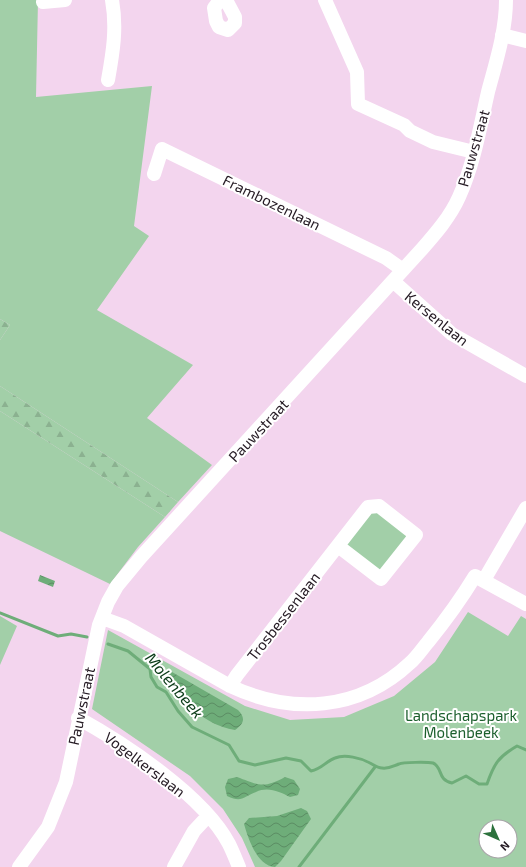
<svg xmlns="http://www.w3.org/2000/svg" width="526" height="867" font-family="'Exo 2',sans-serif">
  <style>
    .green { fill: #a2cfa8; fill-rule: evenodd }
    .forest { fill: url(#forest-firs) }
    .water { fill: url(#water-waves) }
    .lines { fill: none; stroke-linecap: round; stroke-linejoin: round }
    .stream { stroke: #6ead79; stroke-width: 3 }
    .minor { stroke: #fff; stroke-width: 14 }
    .labels { text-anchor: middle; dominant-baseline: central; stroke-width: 4; stroke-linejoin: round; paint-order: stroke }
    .street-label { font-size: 15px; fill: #241a23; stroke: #fff }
    .park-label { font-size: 15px; fill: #1c5f2d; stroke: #fff }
    .water-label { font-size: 16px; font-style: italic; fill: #0a3a17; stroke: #fff }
  </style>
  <defs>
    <pattern id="forest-firs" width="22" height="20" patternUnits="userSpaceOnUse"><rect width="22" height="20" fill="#a2cfa8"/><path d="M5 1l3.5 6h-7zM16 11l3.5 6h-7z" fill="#8bb190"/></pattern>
    <pattern id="water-waves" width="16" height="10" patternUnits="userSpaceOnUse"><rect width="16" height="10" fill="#6ead79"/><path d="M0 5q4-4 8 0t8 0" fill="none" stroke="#5a8c63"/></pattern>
  </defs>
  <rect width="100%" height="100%" fill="#f3d5ee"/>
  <path class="green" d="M0 0H38L36 97 152 86 134 226 149 236 97 310 193 365 147 418 212 465 178 502 0 386V340L10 325 0 319Z
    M0 411 165 517 138 547 110 584 0 531Z
    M377 510 406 533 407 538 382 570 378 571 347 547V543L372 511Z
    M468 612 508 636 521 616 526 619V867H255L242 838 223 809 190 776 92 709 108 630 245 706 290 720 344 717 394 696 435 662ZM486 827H510V851H486Z
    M0 616 17 626 0 665Z"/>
  <path class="forest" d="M0 319 10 325 0 340Z
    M0 386 178 502 165 517 0 411Z"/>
  <path class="water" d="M40 575 55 581 53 587 38 581Z
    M172 672 238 710C246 718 244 724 235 730 201 724 186 702 166 677L167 673Z
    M237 777C259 785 263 789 285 777L294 780 300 789 298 795 290 797C280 792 268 786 256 792 243 797 242 803 227 796L225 787 228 779Z
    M301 808 307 811 311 819 281 861 275 867C257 866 248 838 244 824L249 818 277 816Z"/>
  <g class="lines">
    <path class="stream" d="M0 613 58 636 71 634 87 637
      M108 644 128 651 150 669 151 677 157 687 166 692 178 711 192 727 229 745 239 761 255 765 286 758 301 761 311 771C322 769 326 761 335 758 345 754 361 758 370 763 374 765 377 768 382 768 389 769 393 766 399 764 403 762 428 762 433 763 443 767 437 780 452 783L466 776 479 784H487C494 764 498 757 517 746L526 750
      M299 867 375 767"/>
    <path class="minor" d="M220 0 214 8 216 21 219 27 228 30 235 23V17L226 0
      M325 0 357 72 358 104 404 125 410 131 433 142 474 152
      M43 2 65 0
      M502 35 526 41
      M108 80C113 52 117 28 112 0
      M154 174 162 149 386 258 403 270
      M393 281 452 334 526 376
      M484 580 526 508
      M102 618 124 626 230 686C292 715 359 711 410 663 417 657 422 649 428 642 445 621 461 599 475 576L526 604
      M230 686 237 675 368 507 379 506 416 535 381 579 338 546
      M78 718C125 744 204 796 229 844 233 852 236 860 239 867
      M19 867 48 827 66 782 99 625 108 602 117 586 141 557 422 249C436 233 450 217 459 197 474 164 480 127 488 92 496 62 506 31 506 0
      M174 867 194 831 208 816"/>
  </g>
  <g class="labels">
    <g class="street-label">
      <text transform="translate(473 148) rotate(-74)">Pauwstraat</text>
      <text transform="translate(272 202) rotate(26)">Frambozenlaan</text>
      <text transform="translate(437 318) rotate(39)">Kersenlaan</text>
      <text transform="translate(258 430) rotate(-47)">Pauwstraat</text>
      <text transform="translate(283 616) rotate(-52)">Trosbessenlaan</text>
      <text transform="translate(81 706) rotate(-78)">Pauwstraat</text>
      <text transform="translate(145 764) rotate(37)">Vogelkerslaan</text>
    </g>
    <g class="park-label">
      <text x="461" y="715">Landschapspark<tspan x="461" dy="17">Molenbeek</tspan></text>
    </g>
    <g class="water-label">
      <text transform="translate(175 685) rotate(50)">Molenbeek</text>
    </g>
  </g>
  <g transform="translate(498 839) rotate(135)"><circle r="19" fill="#ffffff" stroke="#a7a3a7"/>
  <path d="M0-3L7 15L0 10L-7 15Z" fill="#2d723d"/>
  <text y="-6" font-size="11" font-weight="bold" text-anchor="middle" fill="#241a23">N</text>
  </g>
</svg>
